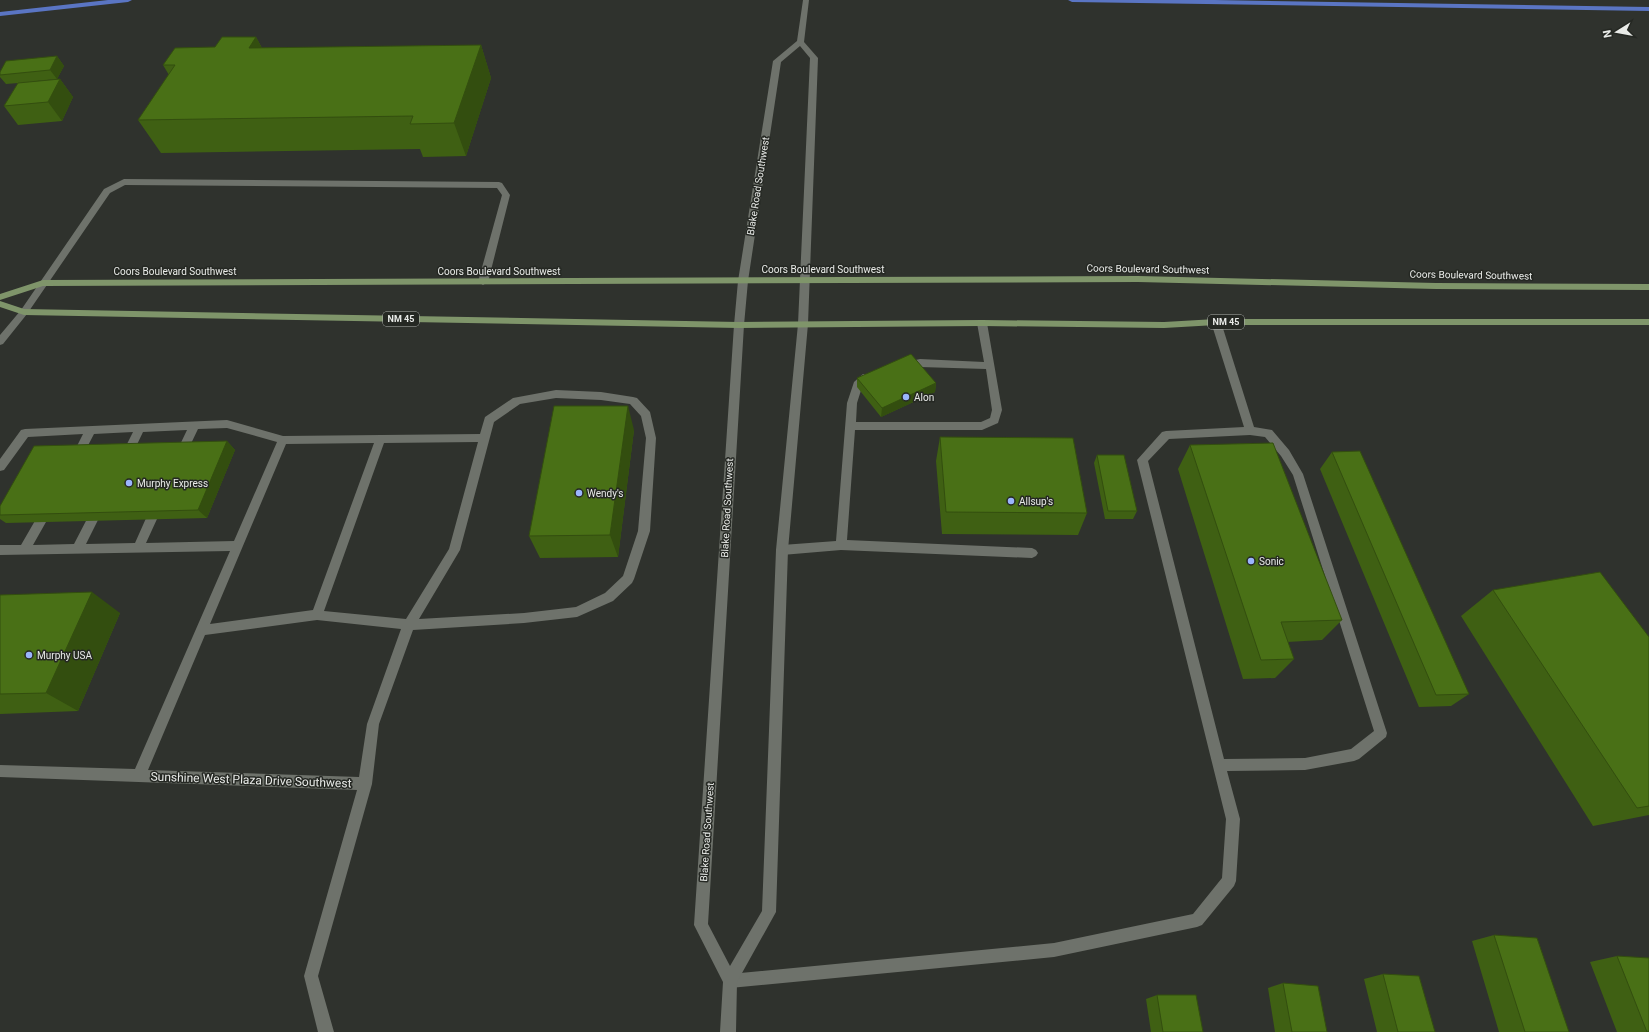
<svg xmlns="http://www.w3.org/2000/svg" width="1649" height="1032" font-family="Roboto,sans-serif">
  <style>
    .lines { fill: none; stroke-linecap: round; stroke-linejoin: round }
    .stream { fill: #5a75c3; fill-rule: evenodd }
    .service { fill: #6e726b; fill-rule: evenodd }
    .tertiary { fill: #6e726b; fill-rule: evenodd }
    .secondary { fill: #6e726b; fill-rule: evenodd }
    .primary { fill: #7f956a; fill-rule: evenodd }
    .wall { fill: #3f6013 }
    .shaded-wall { fill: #334e0f }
    .building { fill: #497016; stroke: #334e0f }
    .poi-dot { fill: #9ab5fd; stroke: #252823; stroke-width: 1.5 }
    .labels { text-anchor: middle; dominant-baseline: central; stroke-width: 3; stroke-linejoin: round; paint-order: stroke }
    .shield { fill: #252823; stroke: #aeb0ad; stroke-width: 1 }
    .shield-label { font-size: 9px; font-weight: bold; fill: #e9ebe8 }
    .street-label { font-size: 10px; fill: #e9ebe8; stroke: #252823 }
    .poi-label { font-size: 10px; fill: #e9ebe8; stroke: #252823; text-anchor: start }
    .near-street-label { font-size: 12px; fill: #e9ebe8; stroke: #252823 }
  </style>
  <rect width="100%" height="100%" fill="#2f322d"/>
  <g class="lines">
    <path class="stream" d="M108 0H132L128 2 0 16V12Z
      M1068 0H1215L1649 7V11L1072 2Z"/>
    <path class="service" d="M124 179 499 182 502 183 510 195 488 282 483 285 478 282 502 195 497 188 125 185 110 193 27 314 3 344 0 345V335L21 310 104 189Z
      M1216 319 1221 322 1254 427 1272 430 1289 450 1303 474 1387 733 1386 737 1359 759 1354 761 1305 770 1227 771 1240 819 1236 881 1234 886 1202 925 1197 927 1054 957 730 988 725 986 723 981 725 976 730 974 1054 943 1193 914 1222 878 1226 819 1137 460 1162 432 1166 431 1244 427 1211 322ZM1250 435 1265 437 1281 456 1293 475 1374 731 1351 749 1305 758 1224 759 1148 461 1169 439Z
      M982 320 987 323 1002 410 998 423 982 430H855L847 540 1032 548 1036 550 1038 553 1036 556 1032 558 841 550 782 555 778 553 776 550 778 547 782 545 836 541 847 403 854 382 863 374H869L871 377 863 384 857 403 856 422H981L990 418 992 410 986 369 920 367 905 370 902 369 900 366 902 363 920 359 984 362 977 323Z
      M556 390 601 392 633 397 637 398 650 412 656 438 650 531 634 579 632 583 613 601 577 617 524 623 413 630 379 724 372 784 318 976 334 1032H318L304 976 357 790 0 777V765L135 769 230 551 0 555V545H21L36 519 40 517 44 519 46 522 33 545 74 544 88 517 92 515 96 517 98 520 86 544 135 543 147 516 151 514 155 516 157 519 146 543 234 541 277 442 227 428 198 429 186 454 182 455 178 454 177 451 187 430 143 432 132 455 128 456 124 455 123 452 133 432 94 434 82 457 78 458 74 457 73 454 83 434 28 437 4 470 0 471V459L21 430 25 429 227 420 283 436 480 434 485 417 513 398ZM556 398 601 400 630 404 641 416 646 438 638 531 623 576 605 593 576 607 524 613 419 619 460 550 494 422 520 404ZM478 442 449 549 406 619 324 611 384 443ZM374 443 313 610 210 624 286 444ZM317 620 401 629 367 724 359 777 148 770 205 635Z"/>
    <path class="tertiary" d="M803 0H809L804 42 818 58 808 324 803 327 798 324 810 58 800 46 781 62 748 281 744 325 739 328 734 325 738 281 773 61 797 41Z"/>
    <path class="secondary" d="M803 321 808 324 788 550 776 912 737 982 736 1032H720L723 982 694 925 734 325 739 322 744 325 708 924 730 966 762 911 776 550 798 324Z"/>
    <path class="primary" d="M1138 276 1436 283 1649 284V290L1436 289 1138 282 43 286 0 300V294L43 280Z
      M0 301 24 309 739 322 982 320 1164 322 1216 319H1649V325H1216L1164 328 982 326 739 328 24 315 0 307Z"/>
  </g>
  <path class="wall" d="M256 37 262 48 481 45 491 78 466 156 423 157 420 149 161 153 138 120 169 75 163 65 215 47Z
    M57 56 64 66 57 79 27 82 60 79 73 97 62 121 18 125 4 106 18 83 6 84 0 77V72Z
    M857 378 936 383 935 392 881 417 857 387Z
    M634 430 618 557 540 558 529 536Z
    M940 437 1087 513 1078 535 942 534 936 461Z
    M227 441 235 450 207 518 6 523 0 519V506Z
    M1190 445 1342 620 1322 640 1287 642 1294 659 1275 678 1243 679 1178 469Z
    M1332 452 1469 694 1451 706 1419 707 1320 469Z
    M1097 455 1137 511 1133 519H1105L1094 463Z
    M1493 590 1649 637V815L1593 826 1461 616Z
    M0 595 120 613 78 711 0 714Z
    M1494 935 1569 1032H1499L1472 941Z
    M1617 956 1649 1032H1617L1590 962Z
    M1383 974 1435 1032H1377L1364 979Z
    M1283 983 1327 1032H1275L1268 988Z
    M1157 995 1203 1032H1151L1146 999Z"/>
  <path class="shaded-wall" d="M256 37 273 69 249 48Z
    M481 45 491 78 466 156 454 123Z
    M57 56 64 66 57 79 50 70Z
    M60 79 73 97 62 121 48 102Z
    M936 383 935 392 881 417 882 408Z
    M628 406 634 430 618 557 610 535Z
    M227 441 235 450 207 518 198 510Z
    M92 592 120 613 78 711 46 693Z"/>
  <path class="building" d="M222 37H256L249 48 481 45 454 123 410 124 413 116 138 120 175 65H163L175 48 215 47Z
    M57 56 50 70 0 75V72L6 61Z
    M60 79 48 102 4 106 18 83Z
    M911 354 936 383 882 408 857 378Z
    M554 406H628L610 535 529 536Z
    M940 437 1073 438 1087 513 946 512Z
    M227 441 198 510 0 515V506L34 446Z
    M1273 443 1342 620 1281 622 1294 659 1261 660 1190 445Z
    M1360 451 1469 694 1436 695 1332 452Z
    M1097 455H1124L1137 511H1108Z
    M1600 572 1649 637V806L1637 808 1493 590Z
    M92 592 46 693 0 694V595Z
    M1494 935 1537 938 1569 1032H1525Z
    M1617 956 1649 958V1032H1647Z
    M1383 974 1419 976 1435 1032H1398Z
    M1283 983 1318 986 1327 1032H1292Z
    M1157 995H1196L1203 1032H1163Z"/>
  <g class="poi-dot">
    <circle cx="906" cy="397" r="4"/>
    <circle cx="129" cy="483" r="4"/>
    <circle cx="579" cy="493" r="4"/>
    <circle cx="1011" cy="501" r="4"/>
    <circle cx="1251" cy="561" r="4"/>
    <circle cx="29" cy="655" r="4"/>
  </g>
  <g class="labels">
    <g class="shield">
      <rect x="383" y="312" width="36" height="14" rx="3"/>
      <rect x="1208" y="315" width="36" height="14" rx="3"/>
    </g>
    <g class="shield-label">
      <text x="401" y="319">NM 45</text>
      <text x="1226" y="322">NM 45</text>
    </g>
    <g class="street-label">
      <text transform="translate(758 186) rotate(-81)">Blake Road Southwest</text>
      <text x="823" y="269">Coors Boulevard Southwest</text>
      <text transform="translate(1148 269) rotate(1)">Coors Boulevard Southwest</text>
      <text x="175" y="271">Coors Boulevard Southwest</text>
      <text x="499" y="271">Coors Boulevard Southwest</text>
      <text transform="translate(1471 275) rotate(1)">Coors Boulevard Southwest</text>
      <text transform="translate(727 508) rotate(-87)">Blake Road Southwest</text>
      <text transform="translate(707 832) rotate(-86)">Blake Road Southwest</text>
    </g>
    <g class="poi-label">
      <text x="914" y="397">Alon</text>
      <text x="137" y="483">Murphy Express</text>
      <text x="587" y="493">Wendy's</text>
      <text x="1019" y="501">Allsup's</text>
      <text x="1259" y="561">Sonic</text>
      <text x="37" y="655">Murphy USA</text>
    </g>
    <g class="near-street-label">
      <text transform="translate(251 780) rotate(2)">Sunshine West Plaza Drive Southwest</text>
    </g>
  </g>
  <g transform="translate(1617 32) rotate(259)" stroke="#252823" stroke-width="3" paint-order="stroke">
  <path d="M0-3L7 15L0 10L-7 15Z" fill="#e9ebe8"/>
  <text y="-6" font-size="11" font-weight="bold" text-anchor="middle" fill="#e9ebe8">N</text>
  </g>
</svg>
